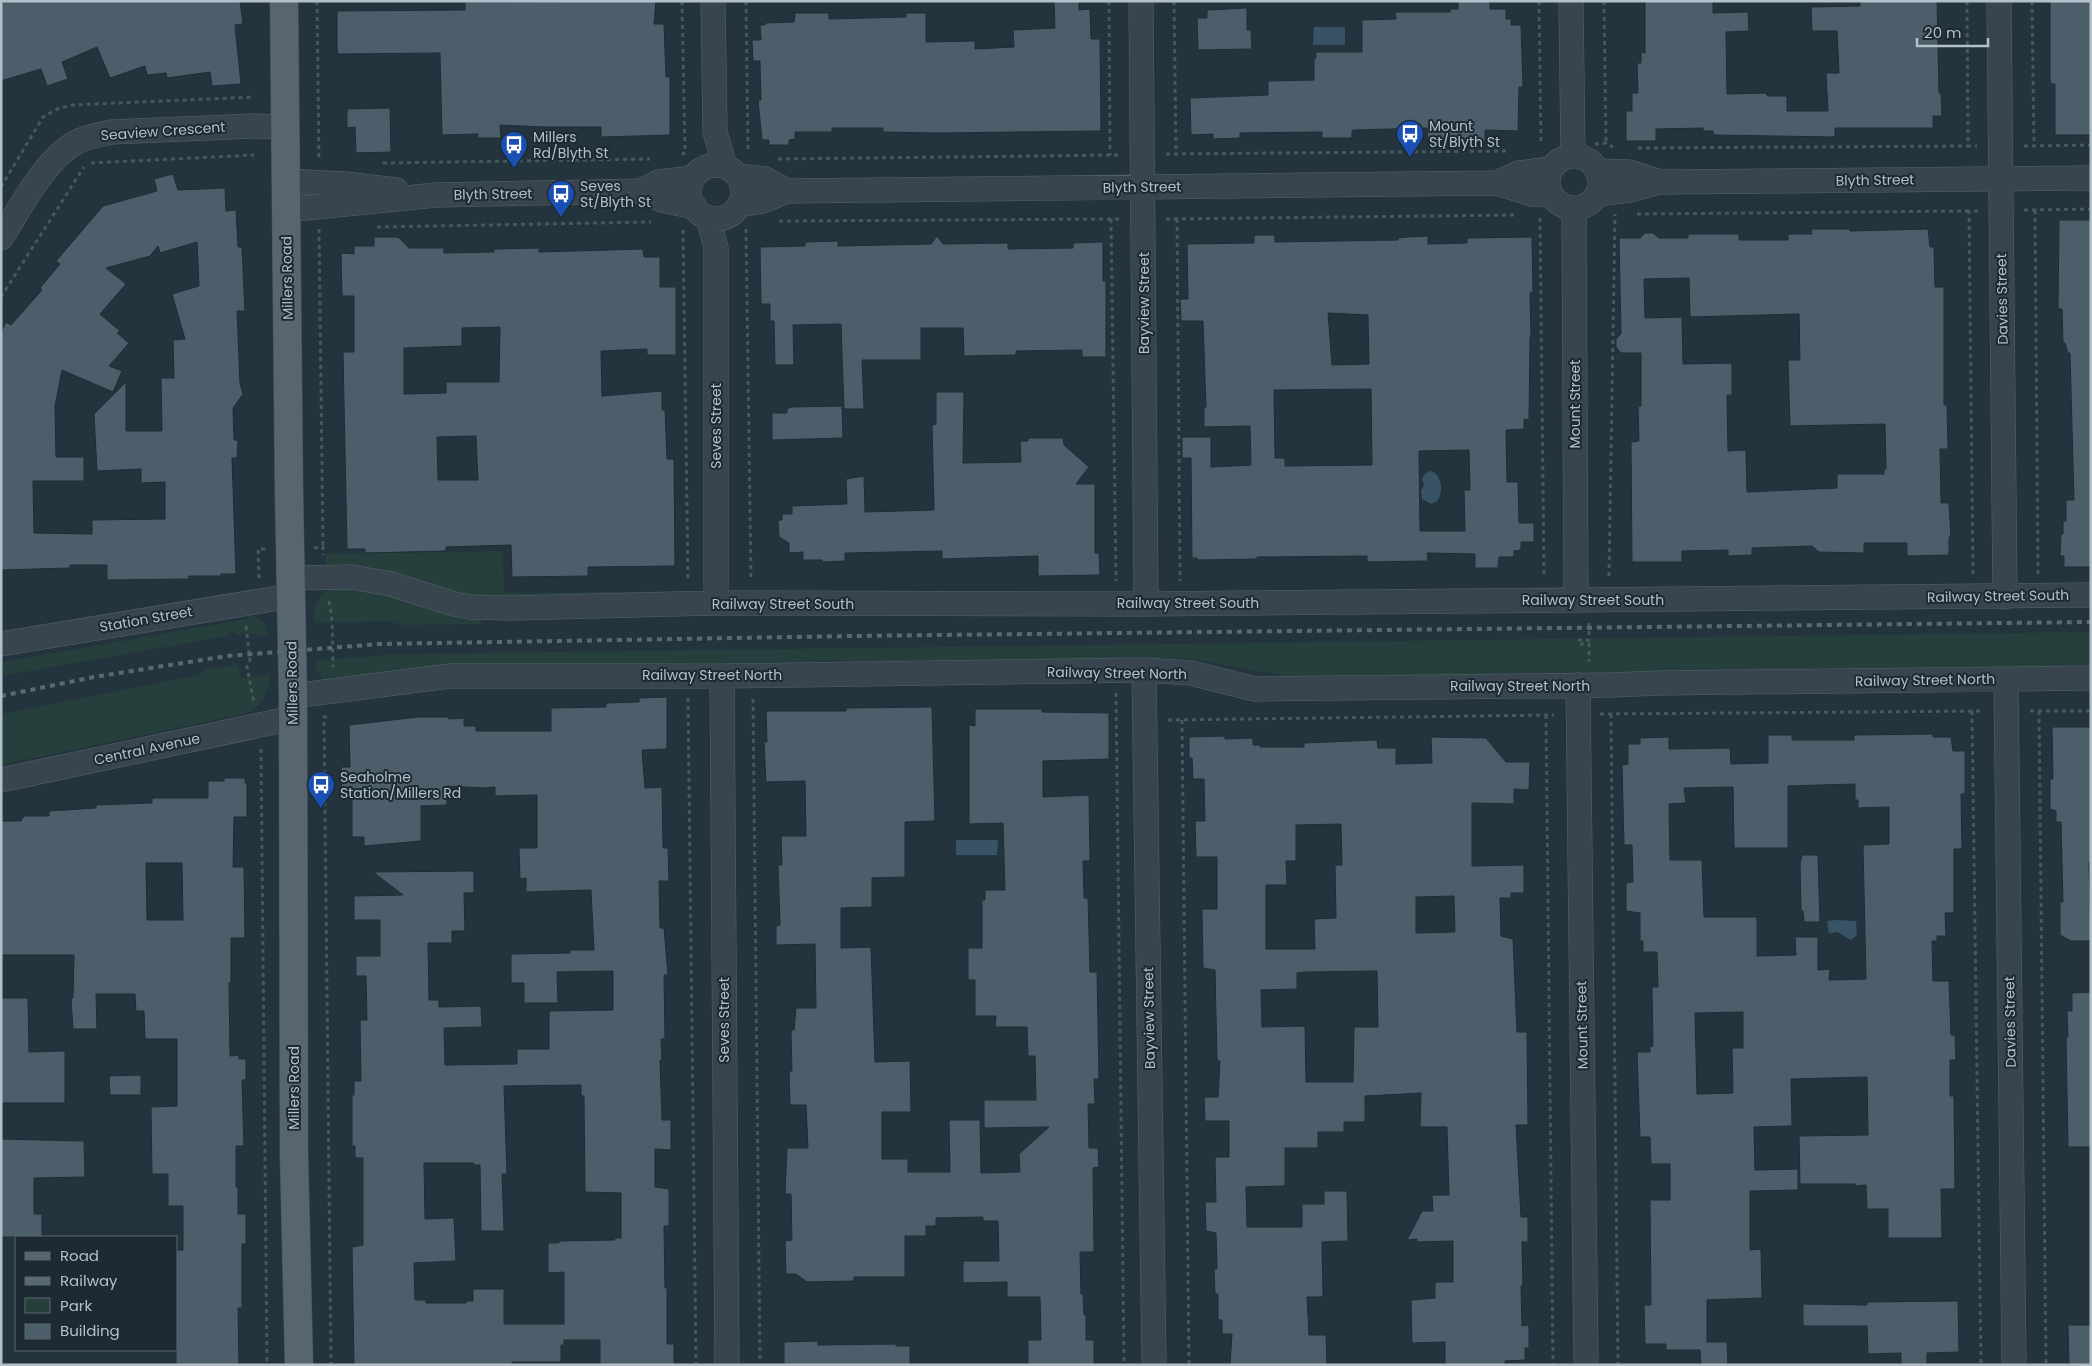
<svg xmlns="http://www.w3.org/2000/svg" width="2092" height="1366" font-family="Poppins,sans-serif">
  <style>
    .green { fill: #263f3d }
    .water { fill: #375365 }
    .building { fill: #4c5e69; stroke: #1f2c35; fill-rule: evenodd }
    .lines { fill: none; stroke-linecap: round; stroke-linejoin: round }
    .minor-casing { stroke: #56636c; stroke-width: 25 }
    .major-casing { stroke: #44515a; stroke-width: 29 }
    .path { stroke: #445b59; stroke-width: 3; stroke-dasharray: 4 4; stroke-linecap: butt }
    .minor { stroke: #38454e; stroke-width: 24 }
    .major { stroke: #56656e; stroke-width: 28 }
    .rail { stroke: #596a75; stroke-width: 4; stroke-dasharray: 5 5; stroke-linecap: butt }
    .labels { text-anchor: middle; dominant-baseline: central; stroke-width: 4; stroke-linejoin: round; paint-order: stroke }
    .poi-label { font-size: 14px; fill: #b4c0c9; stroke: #1d2a33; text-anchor: start }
    .street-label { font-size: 14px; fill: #b4c0c9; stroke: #1d2a33 }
  </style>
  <rect width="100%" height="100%" fill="#24343e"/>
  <path class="green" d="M503 551 504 593 698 591V593L475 599 428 587 408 577 370 567H339L326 564V554Z
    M334 587 381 591 448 614 477 619 484 624 403 625 388 621 314 623C312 607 319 593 334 587Z
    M248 615C263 619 267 623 268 638L250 633 236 635 234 632 230 633 228 636 1 676V662L248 619Z
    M2091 632V665L2022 669 1294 678 1194 659 1169 658 438 666 329 681C319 678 316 671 315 661L397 654Z
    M238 665 241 678 270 675C270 691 261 705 248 713L1 765V714L199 675 205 669Z"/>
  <path class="water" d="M1314 27H1345V45H1313Z
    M1430 471C1442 473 1444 493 1437 501L1431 504 1422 499 1421 491 1424 485 1422 479 1425 474Z
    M956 840H998L997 855H956Z
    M1835 920 1856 921 1857 935 1851 940 1837 932 1829 933 1827 921Z"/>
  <path class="building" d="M1 1H240L243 24 235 25 241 84 212 86 210 72 167 78 166 73 147 75 145 66 110 78 97 47 62 62 68 79 47 86 41 69 1 81Z
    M656 1 654 24H664L666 77H670V135L601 137V127H544L500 125 501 138H477L478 134 442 135 440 53 338 54 337 48V11L465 10V2Z
    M1054 1H1079V10L1090 9 1091 39H1100L1101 131 936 133 883 132V128H832V132H795V139L789 140V145H769V140H762L758 100H761L760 61H753L752 40H761L760 25H765V23L794 22 795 13H829V19L906 17V13H926V42L975 41V49L1014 47 1013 30 1055 28Z
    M1458 1H1490V9H1506V19H1511V25H1521L1523 87H1519L1518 131 1485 130V141L1428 142 1427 128 1354 130 1352 131V138H1322V132L1240 133V138L1213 139V134L1191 135 1190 98 1268 95V81L1314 80V58H1316V52H1362V20L1396 19 1395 12H1450V9H1458Z
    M1645 1H1713V13L1748 12 1749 31 1726 32 1727 94 1765 93 1768 96H1787V111H1828L1826 73H1839L1837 31H1812L1811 7 1860 6V1H1937L1939 93H1941L1942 116H1933V128H1835V137L1713 135V131H1703V128L1656 129V141H1626V111H1632V93H1638L1637 63H1641V52L1645 53Z
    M2050 1H2091V135H2055V84H2051L2050 79Z
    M1247 8V30H1251L1252 49 1198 50 1197 18H1207V10Z
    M390 108 391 152 356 153 355 127 347 128V109Z
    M173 174 178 190 225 188 226 211 236 210 238 247H242L245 311H237L240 383 243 394 233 408 234 440H238L237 458H232L236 574H221V576H189V579L107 580V565H70V568L1 570V332L6 322 11 325 42 290 40 288 60 264 56 261 103 206 157 191 154 179ZM197 242 199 286 172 294 185 339 173 340 174 378H161L162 431H126V382L94 414 97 471 141 469V483L165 482V519L92 520V534L34 533 33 481H84V457H56L55 406 62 370 113 392 122 371 109 366 129 343 117 333 120 331 100 314 126 284 106 268 150 256 158 246 160 253Z
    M2059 220H2091V567H2064V556H2060L2061 534H2063V521H2066V500H2074L2070 353H2068L2065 343H2063L2062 309H2058Z
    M1811 229H1850V231L1928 229 1930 247H1934L1935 287H1944V405H1947L1948 449H1940L1941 503H1949L1951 537H1949V555L1907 556V543H1864V553L1819 552 1812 546 1752 548V555L1728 556V550L1682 551V562H1632L1631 442 1639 441 1638 407 1641 406V353H1621L1616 347V339L1621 334 1619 238H1640L1645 233H1653L1659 238H1688V234H1739V240H1788V234H1812ZM1689 278 1690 317 1799 314 1800 360H1788L1790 426 1885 424 1886 469H1884V474H1837V488L1747 492 1746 450 1728 451 1727 395H1732V363L1683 364 1682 317 1645 318 1644 279Z
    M1254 235H1275V242L1398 240V238L1408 237 1428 236V244L1467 243V238L1532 237 1533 292 1530 293 1531 337H1530L1529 420 1524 419V429L1506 430 1507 482H1518L1519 523H1534V542H1521V550L1514 551V557H1499L1498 568H1475V554L1427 553 1428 561 1367 562V556L1257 557V559L1198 560 1197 558H1192L1191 458H1182V437H1211V467L1251 465 1250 426 1204 427V407H1206L1203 321H1181L1180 299H1188L1187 244 1254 243ZM1328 313 1368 315 1369 364 1332 365ZM1371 389 1372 465 1285 466V458H1275L1274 390ZM1469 450 1470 490H1464L1465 531H1420L1419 451Z
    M937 236 943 244 1008 243V249L1073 248V243L1103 242V281H1106V357H1082V350L1016 351V355L964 356 963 328H921V360H862L864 409H844L841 324 793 325 794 365H775L774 321H770V304H761L760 247 805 246V242L838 241V246L931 244Z
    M374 237H398L409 248H444V253L494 252V249L539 248V252L643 249 644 257H660V287H676V355H647V349L601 351 602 396 662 391V410H665L667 459H674L675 566 588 567V576L512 577 511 545 446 547V551L365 553V549H347L343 352H354V296H342L341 253 354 254V246H374ZM500 327 499 382H446V393L404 394V348L462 346V328ZM476 436 478 480H438L437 437Z
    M936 392H964L963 463 1021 462 1020 441H1028V438H1063L1064 445 1089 467 1076 484H1095V553H1099L1100 575 1038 576V556L942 559V551L845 553V561L822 562V560H803V552L789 553V543L779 537 778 520H782V514H792V506L847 504 846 479 864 476 865 512 934 510 932 425 936 424Z
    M842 406 843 438 772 440V413H787V409L791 407Z
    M667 697V749L642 750 645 788 662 787 663 848H668L669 881H659L660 928H664L668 975H664L665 1039H661L662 1060H660L662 1120H671V1150L655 1149V1187L669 1189V1226H664L665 1288H667V1344H674V1365H600V1340H564V1345H561V1362H512V1365H354L352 1247 363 1245V1158H355V1146H352V1095H354V1081H361L360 1020H367L366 976H356V956H380V920H354V896L403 895 373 872 474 871V893H464L465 931H452V943H428L429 1000H439V1007L481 1006 482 1027 444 1028 445 1065 517 1064V1049H549V1011L613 1010V971L557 972 558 1003H524V983H511V954L570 953V950H594L591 890 526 892V878L520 879 519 848H537V795L495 796V787L483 788 447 786V805L421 806V841L364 846V837H352V787L342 788 341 767H350L349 725 418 717H448L449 719 464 718V726H476V731H551V708L606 707V703L639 702V698ZM581 1085V1096H584L585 1192 621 1193V1238H614L615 1240 559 1241V1243H548V1273L564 1272V1324H504V1289H473V1301H466V1303H426V1300H415L414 1263 456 1261 454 1218 425 1219 424 1163H474L473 1165H480L481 1231H504L502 1174H507L504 1086Z
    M932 707 935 821 905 822V877L872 878V907L841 908V948L871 947 875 1062 910 1061 911 1112H882V1159H908V1172H950L949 1120H980L981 1173 1020 1172 1019 1154 1049 1127 984 1128V1100H1036L1035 1056H1028L1027 1027H995L996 1016H975V980H968V948H982V900H985V890H1005L1003 823 969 824V725L975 726V709H1042V712L1109 713V759L1043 761V797L1089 795 1090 861H1083L1084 898H1088L1090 972H1097L1099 1079H1094L1095 1104H1088L1089 1148H1098L1099 1167 1093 1168 1094 1252H1080L1081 1294H1083L1084 1315H1086V1340H1094V1365H1028V1340H1041L1040 1297H1007V1282L963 1283V1261H999L998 1221H983V1217L936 1218V1226H926V1236H905V1277H854V1281L807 1282 796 1274H786L785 1241 792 1240 791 1194H785L787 1148H808L806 1105H790L789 1071H792L791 1030H794L796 1008H816L815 944 776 945V926L780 925 778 865H782L781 836H806L805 781 766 782 764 742H767L766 711H846V708Z
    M2052 727H2091V863H2089L2091 941H2071L2060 935V902H2063L2061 822H2056V811L2050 809V779H2053Z
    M1933 734V737H1951L1953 751H1965V794H1961L1962 849H1954V913H1945L1946 936H1937V941H1932L1933 981H1949L1951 1035H1955L1956 1060H1950V1096H1954L1955 1189H1941L1942 1238H1888V1209H1867L1866 1185 1855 1186V1184H1800L1799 1136 1868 1135 1867 1077 1791 1079 1792 1126 1754 1127 1755 1170 1798 1169V1190L1750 1191V1250L1761 1249 1762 1298 1707 1300V1342H1727L1728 1365H1701L1700 1350H1666V1344H1645L1644 1305H1651L1650 1200H1670V1164H1651L1650 1137H1640L1637 1052H1650V1047L1653 1046 1652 987H1658L1657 952H1643V941H1640V913L1626 911V883L1633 882 1632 845H1624L1622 765 1628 764V744H1640V738L1669 737V749L1730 748 1731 764 1768 763V735H1792V740H1854V735ZM1855 784V800H1858V808L1889 807V844L1863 845 1866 979 1829 980 1830 969 1818 970V937H1795L1796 955 1757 956V917H1704L1702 860H1670L1669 804 1686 803 1684 788 1733 787 1734 848H1788V786ZM1743 1012V1048H1732L1733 1093 1697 1094 1695 1013Z
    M1225 736V739L1253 738V745H1260V747H1304V743L1377 740 1378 748H1396V764L1432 763 1431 737 1486 738 1506 762H1530L1529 790 1514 789V804L1472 803V866L1524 865V893H1511V898H1500L1501 936 1513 939 1517 1032H1527L1528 1125H1516L1521 1217H1528V1242H1522L1523 1286H1521L1522 1326 1529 1325V1348H1525V1360L1505 1361V1365H1445V1342L1412 1343 1411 1300 1435 1298V1282H1453V1241L1417 1242V1239L1407 1240 1422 1211H1433L1432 1195H1449L1447 1127H1420L1421 1093 1365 1096V1122H1344V1132H1318V1148H1285V1186L1246 1187 1247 1227H1302V1204H1324V1191H1347L1348 1241 1322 1242 1323 1297H1307L1309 1335H1326L1327 1365H1230L1232 1334H1222V1320H1218V1294H1215L1214 1269H1217L1216 1233 1206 1231 1205 1202H1216L1215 1157H1229V1121H1205L1204 1097H1218L1220 1061H1217L1215 970 1203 968 1202 909H1217V857H1196L1195 821H1205L1204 779H1193L1192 758H1189V737ZM1341 824 1342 865H1335L1336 918 1314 919 1315 949H1266V885H1287L1286 861H1296V825ZM1454 896 1455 932 1416 933V897ZM1377 971 1378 1027H1354L1353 1082H1306L1305 1026 1262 1027 1261 990 1297 989V973L1307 972Z
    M224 778H245V783H247V817H234L233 867H244L245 938H231V983H229L230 1056 239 1055V1059H246V1080H242L244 1146H236V1187H238V1214H246V1244H242V1308H238L239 1365H176V1250H183V1206H168V1174H152L151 1107 177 1106V1039H145L144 1011H136L135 994H96L97 1029H73L71 998H73L74 955H1V821H21L24 816H49V811L96 808V805L152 803V798H208V781H224ZM146 863H182L183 920H147Z
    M1802 855H1818L1820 922H1804L1803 911H1801L1800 864Z
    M2091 992V1147H2068L2066 1037H2068L2067 1011H2072V993Z
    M1 998H28L29 1052 65 1051V1103H1Z
    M141 1075V1095H110L109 1076Z
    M1 1139 84 1141 85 1177 34 1178V1214H42V1237H1Z
    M1958 1301 1959 1352 1927 1353V1365H1901V1353L1868 1354 1867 1326H1803V1304L1867 1305V1302Z
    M2068 1325H2091V1364L2069 1365Z
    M818 1341V1345L896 1344V1346H910V1365H784V1342Z"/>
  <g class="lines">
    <defs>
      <path id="minor" d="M713 1 715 132 725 166
        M1141 1 1146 604
        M1571 1 1573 156
        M1999 1 2005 597
        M1548 182a26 26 0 1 1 52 0a26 26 0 1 1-52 0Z
        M689 192a27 27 0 1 1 54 0a27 27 0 1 1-54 0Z
        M1597 171 1629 172 1660 182
        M738 176 765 179 787 191
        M286 181 345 184 396 190
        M1497 183 1519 173 1550 169
        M641 191 659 182 693 178
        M1597 194 1630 190 1660 182 2091 178
        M739 205 763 201 787 191 1497 183 1532 194 1551 195
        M1574 208 1576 600
        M286 210 436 195 641 191 662 200 695 207
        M708 217 716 248V603
        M1 238C20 209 45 159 75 143 87 136 99 135 112 132L254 126 285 127
        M290 578 352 577 391 584 454 604 470 607 513 608 716 603 1146 604 2091 595
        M1 644 291 596
        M1144 670 1154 1365
        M722 676 727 1365
        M2006 679 2014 1365
        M1578 685 1586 1365
        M293 696 450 676H722L1144 670 1191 673 1255 689 1611 685 1660 683 2091 678
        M1 780 293 718"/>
      <path id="major" d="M284 1 289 494 293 696 294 1156 299 1365"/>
    </defs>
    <use href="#minor" class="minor-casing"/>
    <use href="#major" class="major-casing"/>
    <path class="path" d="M317 1 319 161
      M682 1 685 153 682 154
      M746 1 748 153
      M1109 1 1110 155
      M1174 1 1176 154
      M1539 1 1541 145
      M1604 1 1606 143
      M1967 1 1968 146H1977
      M2032 1 2034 146
      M1595 144 1606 143 1613 147
      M2024 146 2091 145
      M1638 148 1968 146
      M1166 154 1507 151
      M778 159 1120 155
      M91 163 254 155
      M383 163 650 159
      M1 187 43 117 57 109 72 105 254 97
      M2024 210 2091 209
      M2035 210 2038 574
      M1637 214 1969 211
      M1540 218 1544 576
      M1111 219 1116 581
      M1166 219 1515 215
      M1177 219 1180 581
      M779 221 1120 219
      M377 227 651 222
      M319 229 323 547
      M746 229 751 581
      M683 230 688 581
      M1 297 84 167
      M314 548 323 547V555
      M1973 574 1969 211H1978
      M1609 576 1615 214
      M259 578 258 549H265
      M329 601C334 623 332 644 333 667
      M1589 623V640H1579V644H1589V662
      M246 626 250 660 247 667 254 703
      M1116 693 1124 1365
      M688 698 696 1365
      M753 699 760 1365
      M1972 711 1981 1365
      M2030 711H2091
      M2039 711 2046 1365
      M1600 714 1984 711
      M1611 714 1618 1365
      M1546 715 1553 1365
      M327 717H324L331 1365
      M1168 720 1554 715
      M1182 720 1189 1365
      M261 749 267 1365"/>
    <use href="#minor" class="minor"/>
    <use href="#major" class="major"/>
    <path class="rail" d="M1 696 94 677 227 656 380 644 852 636 2091 622"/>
  </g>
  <defs>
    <symbol id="bus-pin" viewBox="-11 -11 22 30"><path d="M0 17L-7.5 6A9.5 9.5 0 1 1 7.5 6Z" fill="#1a4fb4" stroke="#1d2a33"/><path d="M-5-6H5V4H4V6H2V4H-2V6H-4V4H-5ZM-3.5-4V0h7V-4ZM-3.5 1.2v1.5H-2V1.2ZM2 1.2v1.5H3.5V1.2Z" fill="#fff"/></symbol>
  </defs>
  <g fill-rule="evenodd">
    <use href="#bus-pin" x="1394" y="118" width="32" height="43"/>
    <use href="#bus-pin" x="498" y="129" width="32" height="43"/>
    <use href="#bus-pin" x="545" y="178" width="32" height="43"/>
    <use href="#bus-pin" x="305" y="769" width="32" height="43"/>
  </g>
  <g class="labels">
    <g class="poi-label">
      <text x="1429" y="126">Mount<tspan x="1429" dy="16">St/Blyth St</tspan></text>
      <text x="533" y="137">Millers<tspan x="533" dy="16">Rd/Blyth St</tspan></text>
      <text x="580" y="186">Seves<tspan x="580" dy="16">St/Blyth St</tspan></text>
      <text x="340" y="777">Seaholme<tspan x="340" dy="16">Station/Millers Rd</tspan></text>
    </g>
    <g class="street-label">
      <text transform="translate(163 131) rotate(-4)">Seaview Crescent</text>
      <text transform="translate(1875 180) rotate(-1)">Blyth Street</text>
      <text transform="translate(1142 187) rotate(-1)">Blyth Street</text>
      <text transform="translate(493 194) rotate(-1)">Blyth Street</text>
      <text transform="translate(287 278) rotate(-91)">Millers Road</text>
      <text transform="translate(2002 299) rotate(-91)">Davies Street</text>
      <text transform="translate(1144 303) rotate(-90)">Bayview Street</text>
      <text transform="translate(1575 404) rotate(-90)">Mount Street</text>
      <text transform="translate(716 426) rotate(-90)">Seves Street</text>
      <text transform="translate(1998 596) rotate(-1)">Railway Street South</text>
      <text x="1593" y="600">Railway Street South</text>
      <text x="1188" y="603">Railway Street South</text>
      <text x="783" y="604">Railway Street South</text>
      <text transform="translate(146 619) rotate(-10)">Station Street</text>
      <text transform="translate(1117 673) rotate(1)">Railway Street North</text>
      <text x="712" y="675">Railway Street North</text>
      <text transform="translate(1925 680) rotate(-1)">Railway Street North</text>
      <text transform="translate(292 683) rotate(-91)">Millers Road</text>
      <text x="1520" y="686">Railway Street North</text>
      <text transform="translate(147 749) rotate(-12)">Central Avenue</text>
      <text transform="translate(1149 1018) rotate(-91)">Bayview Street</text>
      <text transform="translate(724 1020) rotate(-90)">Seves Street</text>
      <text transform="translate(2010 1022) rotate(-91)">Davies Street</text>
      <text transform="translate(1582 1025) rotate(-91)">Mount Street</text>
      <text transform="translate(294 1088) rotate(-90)">Millers Road</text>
    </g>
  </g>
  <rect width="2092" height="1366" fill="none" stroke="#b4c0c9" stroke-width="5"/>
  <rect x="15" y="1236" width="162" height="115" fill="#1d2a33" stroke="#59666f"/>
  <rect x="25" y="1252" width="25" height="8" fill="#56656e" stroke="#59666f"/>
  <text x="60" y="1261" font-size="15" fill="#b4c0c9">Road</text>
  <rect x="25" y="1277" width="25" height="8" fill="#596a75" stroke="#59666f"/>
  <text x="60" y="1286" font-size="15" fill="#b4c0c9">Railway</text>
  <rect x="25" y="1298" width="25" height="15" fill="#263f3d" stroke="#59666f"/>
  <text x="60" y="1311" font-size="15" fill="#b4c0c9">Park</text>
  <rect x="25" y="1324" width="25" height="15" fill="#4c5e69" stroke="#59666f"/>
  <text x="60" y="1336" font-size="15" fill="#b4c0c9">Building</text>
  <path d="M1917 38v8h71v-8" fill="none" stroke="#b4c0c9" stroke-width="2.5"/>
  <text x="1924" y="38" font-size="15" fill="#b4c0c9" stroke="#1d2a33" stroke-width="4" paint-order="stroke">20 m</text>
</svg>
